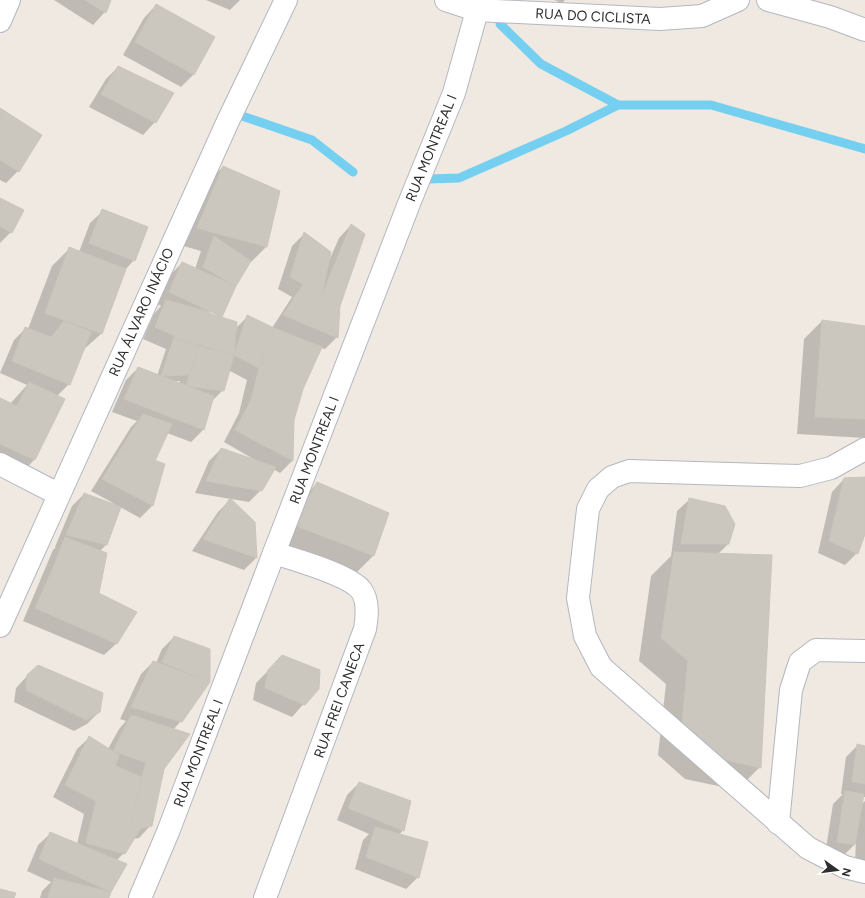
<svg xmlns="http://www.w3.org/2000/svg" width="865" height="898" font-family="Figtree,sans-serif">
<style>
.shadow{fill:#0003;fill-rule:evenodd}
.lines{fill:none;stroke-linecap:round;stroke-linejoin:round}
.stream{stroke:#75cff0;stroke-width:9}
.building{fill:#cbc7bf;stroke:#cbc5ba}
.minor-casing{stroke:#b4b7c1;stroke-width:24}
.minor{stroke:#fff;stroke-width:22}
.labels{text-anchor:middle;stroke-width:3;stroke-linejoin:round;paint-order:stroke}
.street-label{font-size:14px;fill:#2e2e2e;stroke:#fff}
</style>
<rect width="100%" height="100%" fill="#efe9e1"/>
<g class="shadow">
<polygon points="54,0 110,0 105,12 93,25"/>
<polygon points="206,0 240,0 230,10"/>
<polygon points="554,0 565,0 562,3"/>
<polygon points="156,5 214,38 193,75 181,87 123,55 144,18"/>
<polygon points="118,67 155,122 143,135 89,107 106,79"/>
<polygon points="0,110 18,171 6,183 0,180"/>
<path d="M 223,167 L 267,246 L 249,264 L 235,285 L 221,318 L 236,328 L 248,316 L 272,328 L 292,297 L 278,289 L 292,246 L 304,234 L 329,261 L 339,238 L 351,225 L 364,234 L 339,306 L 337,337 L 325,349 L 321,348 L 302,388 L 293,419 L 292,461 L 280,473 L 273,469 L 261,490 L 249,502 L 195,493 L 209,461 L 221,449 L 257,461 L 224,442 L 239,413 L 247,380 L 228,370 L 223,390 L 211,402 L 203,430 L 191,442 L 167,433 L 154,461 L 164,465 L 152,506 L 140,518 L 120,507 L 106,545 L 100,551 L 106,553 L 98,594 L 117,643 L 104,655 L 23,621 L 53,550 L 56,547 L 55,547 L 72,506 L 84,494 L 115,504 L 91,491 L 131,427 L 137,421 L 112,412 L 126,380 L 138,368 L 157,376 L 166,349 L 143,339 L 154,314 L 161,306 L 158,304 L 170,275 L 182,263 L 195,269 L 201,251 L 180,245 L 205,184 ZM 209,310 L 218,314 L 216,317 L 208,314 ZM 171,381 L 180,381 L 179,384 Z"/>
<polygon points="0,199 11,232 0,243"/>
<polygon points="103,211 134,260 125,270 101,334 82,351 69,384 57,396 63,399 34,460 17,478 0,470 0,399 10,404 27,385 0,373 14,340 26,328 28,329 52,266 70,248 79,252 90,223"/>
<polygon points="822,321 865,327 865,438 797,434 804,339"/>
<polygon points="865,478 865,530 857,553 845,565 818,553 832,492 844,479"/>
<polygon points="317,483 388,513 373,556 355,574 277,542 300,501"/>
<polygon points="690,499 728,544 718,554 760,767 737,790 685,779 658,755 666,684 639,661 651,576 671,556 677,511"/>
<polygon points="230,500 256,558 244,570 192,551 218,512"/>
<path d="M 174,637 L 209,649 L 209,682 L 181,721 L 173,730 L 151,825 L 139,838 L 133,839 L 124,853 L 116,861 L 108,898 L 40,898 L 42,891 L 51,882 L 27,871 L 38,845 L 51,833 L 77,844 L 84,814 L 53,797 L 77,749 L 90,737 L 108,749 L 119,729 L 126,721 L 120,719 L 141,674 L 153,662 L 156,663 L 162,649 ZM 108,808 L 133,820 L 131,824 L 107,809 Z"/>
<polygon points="270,669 318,688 292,717 253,700 256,683"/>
<polygon points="28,675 99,712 87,724 74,731 14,702 16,688"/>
<polygon points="858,745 865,747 865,797 863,797 861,805 865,801 865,861 855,860 856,843 842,857 825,854 833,804 843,794 841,794 846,757"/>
<polygon points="359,783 403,830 399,835 418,877 406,889 355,869 363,840 369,834 337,820 347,795"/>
</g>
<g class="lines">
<g class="stream">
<polyline points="500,24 541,64 618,105"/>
<polyline points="242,116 312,140 353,172"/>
<polyline points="428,179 459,178 566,131 618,105 711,105 865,149"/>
</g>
</g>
<g class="building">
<polygon points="85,0 111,0 106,13"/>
<polygon points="156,4 215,37 194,75 135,42"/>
<polygon points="118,66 174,93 156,123 101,94"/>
<polygon points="0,108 42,135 19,172 0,160"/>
<polygon points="223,166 280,191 267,247 197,228"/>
<polygon points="0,198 24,210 12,233 0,226"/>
<polygon points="102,209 148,227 135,261 89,243"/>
<polygon points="351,224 365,234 340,306 322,295"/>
<polygon points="304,232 331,252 322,295 290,277"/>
<polygon points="214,236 251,261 236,286 203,267"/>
<polygon points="69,247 126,269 102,334 45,313"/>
<polygon points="182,262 236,286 222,317 169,292"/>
<polygon points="303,284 340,306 338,338 283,315"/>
<polygon points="166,300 210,312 198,346 155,327"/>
<polygon points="193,308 237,322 234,355 174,337"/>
<polygon points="247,315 274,328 259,368 234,355"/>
<polygon points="822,320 865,326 865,419 815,417"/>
<polygon points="64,321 91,332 70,385 12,361 25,327 51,337"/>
<polygon points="274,328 322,347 303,389 259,368"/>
<polygon points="174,337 198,346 189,375 161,376"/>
<polygon points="198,346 234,355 224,391 186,386"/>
<polygon points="138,367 214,396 204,430 124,399"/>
<polygon points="259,368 303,389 294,420 251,400"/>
<polygon points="29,382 65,399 35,460 0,444 0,398 17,406"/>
<polygon points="251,400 294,420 293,461 235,430"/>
<polygon points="143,414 172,424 155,461 121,448"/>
<polygon points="121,448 165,464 153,506 102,479"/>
<polygon points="221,448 276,467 262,491 206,481"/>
<polygon points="865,477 865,534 858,554 829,541 844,478"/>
<polygon points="317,482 389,513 374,556 294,525"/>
<polygon points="84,493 121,507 107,545 66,535"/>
<polygon points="230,498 255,522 257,558 203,539"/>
<polygon points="689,498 725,506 735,524 729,544 681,544"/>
<polygon points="65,537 107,553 99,593 52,570"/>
<polygon points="674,552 772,555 761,768 708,756 681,732 688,661 661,638"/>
<polygon points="52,570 137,612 117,644 35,608"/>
<polygon points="174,636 210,649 210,682 162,662"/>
<polygon points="282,655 320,670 319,689 305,705 265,688 268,670"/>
<polygon points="153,661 210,682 182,722 131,707"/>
<polygon points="38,665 103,693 100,712 86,720 26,690 27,675"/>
<polygon points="131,715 190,734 164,769 113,751"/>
<polygon points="89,736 119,755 112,777 96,801 65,785"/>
<polygon points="857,744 865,746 865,784 852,782"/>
<polygon points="146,762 164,769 152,826 129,830"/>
<polygon points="116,766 142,777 131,821 96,801"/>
<polygon points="359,782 411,801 404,831 348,808"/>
<polygon points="845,791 864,794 855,845 837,842"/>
<polygon points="96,801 141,828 125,854 86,843"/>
<polygon points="375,827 428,842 419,878 366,857"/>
<polygon points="50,832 127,864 111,892 39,859"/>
<polygon points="54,878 111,892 109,898 48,898"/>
<polygon points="0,889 16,893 14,898 0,898"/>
</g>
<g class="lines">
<defs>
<g id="minor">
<polyline points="446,0 476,10 660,19 702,16 738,0"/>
<polyline points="768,0 830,17 865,30"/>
<polyline points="0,21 9,0"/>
<polyline points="865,449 831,468 800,476 629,471 612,477 598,489 588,509 578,598 585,636 601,667 808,848 845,867 865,872"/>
<polyline points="0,464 58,494"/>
<polyline points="0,626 228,121 286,0"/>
<polyline points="778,823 791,690 800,662 816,650 865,651"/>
<polyline points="140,898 168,832 274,553 410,201 454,93 480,0"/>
<path d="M 265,898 L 365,629 C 367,617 369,601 361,590 C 348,574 295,560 274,553"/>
</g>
</defs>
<use href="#minor" class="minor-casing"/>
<use href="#minor" class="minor"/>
</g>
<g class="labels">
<g class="street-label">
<text transform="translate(593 16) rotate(3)" y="5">RUA DO CICLISTA</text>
<text transform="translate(431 148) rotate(-68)" y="5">RUA MONTREAL I</text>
<text transform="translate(141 312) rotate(-66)" y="5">RUA ÁLVARO INÁCIO</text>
<text transform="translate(314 450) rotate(-69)" y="5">RUA MONTREAL I</text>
<text transform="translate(339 700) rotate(-70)" y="5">RUA FREI CANECA</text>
<text transform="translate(198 753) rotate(-69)" y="5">RUA MONTREAL I</text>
</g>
</g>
<g transform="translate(837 870) rotate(104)" stroke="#ffffff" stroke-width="3" paint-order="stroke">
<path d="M0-3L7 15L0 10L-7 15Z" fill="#2e2e2e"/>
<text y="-6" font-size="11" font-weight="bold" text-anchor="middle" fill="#2e2e2e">N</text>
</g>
</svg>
